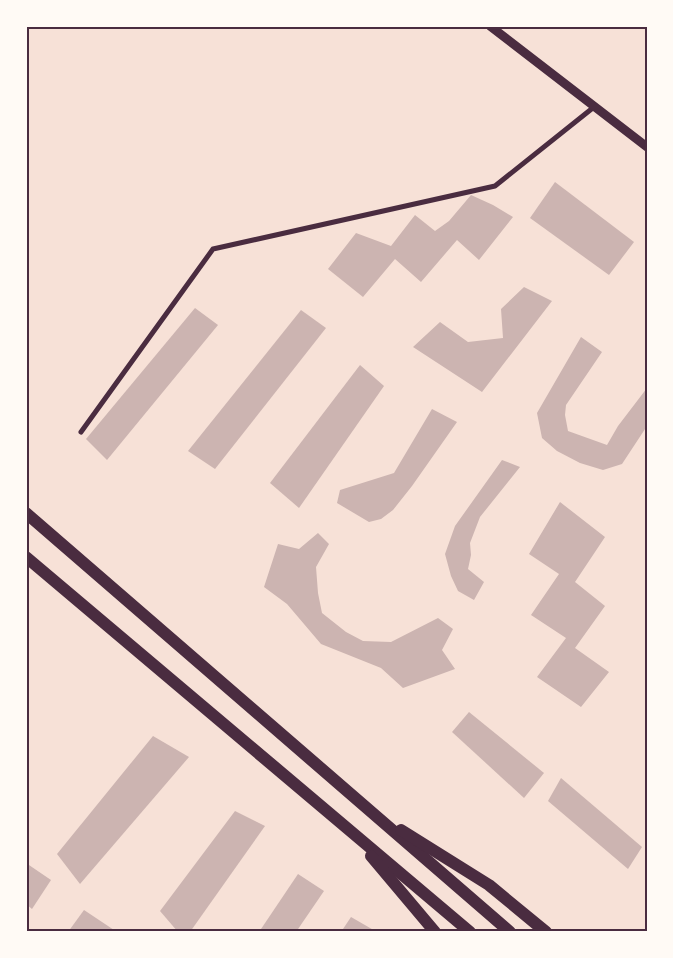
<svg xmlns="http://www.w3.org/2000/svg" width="673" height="958" font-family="'Sofia Sans Condensed',sans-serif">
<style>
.building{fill:#ccb4b1}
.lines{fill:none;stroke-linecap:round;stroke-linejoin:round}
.minor{stroke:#4a2c40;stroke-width:5}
.tertiary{stroke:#4a2c40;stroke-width:9}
.primary{stroke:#4a2c40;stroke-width:12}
.neatline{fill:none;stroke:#4a2c40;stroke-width:2}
</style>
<rect width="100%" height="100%" fill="#f7e1d7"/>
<g class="building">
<polygon points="555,182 634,242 609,275 530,218"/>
<polygon points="471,195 493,205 513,217 479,260 457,240 421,282 395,259 363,297 328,269 356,233 391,246 415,215 435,231 449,221"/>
<polygon points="524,287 552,301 482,392 413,347 440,322 468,342 503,338 501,309"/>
<polygon points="195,308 218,325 107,460 86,439"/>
<polygon points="301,310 326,328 215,469 188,451"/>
<polygon points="581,337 602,352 566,405 565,415 568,431 607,445 618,426 647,388 647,426 622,464 603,470 580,463 557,451 542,438 537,413"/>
<polygon points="360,365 384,386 299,508 270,483"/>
<polygon points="432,409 457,422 412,486 393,510 381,519 369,522 337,503 340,490 394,473"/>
<polygon points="502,460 520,467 480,517 470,543 471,555 468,569 484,582 474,600 458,591 451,576 445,554 455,526"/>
<polygon points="560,502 605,537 575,582 605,606 575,648 609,672 581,707 537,677 566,638 531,615 559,574 529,554"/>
<polygon points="318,533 329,544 316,567 318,593 322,613 346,632 363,641 391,642 438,618 453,629 442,650 455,669 403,688 381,668 321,644 287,604 264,587 278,544 299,549"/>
<polygon points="469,712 544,773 524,798 452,732"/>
<polygon points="153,736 189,757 80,884 57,854"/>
<polygon points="561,778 642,847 628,869 548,801"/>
<polygon points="235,811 265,826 190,932 178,932 160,911"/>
<polygon points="26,863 51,880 32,909 26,904"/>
<polygon points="298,874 324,891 296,932 259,932"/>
<polygon points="84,910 114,930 113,932 68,932"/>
<polygon points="351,917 377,932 341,932"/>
</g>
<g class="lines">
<polyline class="minor" points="81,432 213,249 495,186 594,107"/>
<polyline class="tertiary" points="490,26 647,147"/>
<g class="primary">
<polyline points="26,513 510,932"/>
<polyline points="26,557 470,932"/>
<polyline points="401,830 489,885 546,932"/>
<polyline points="371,856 435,932"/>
</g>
</g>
<rect width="673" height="958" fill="none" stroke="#fffaf5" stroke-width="55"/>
<rect x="28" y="28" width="618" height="902" class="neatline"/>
</svg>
